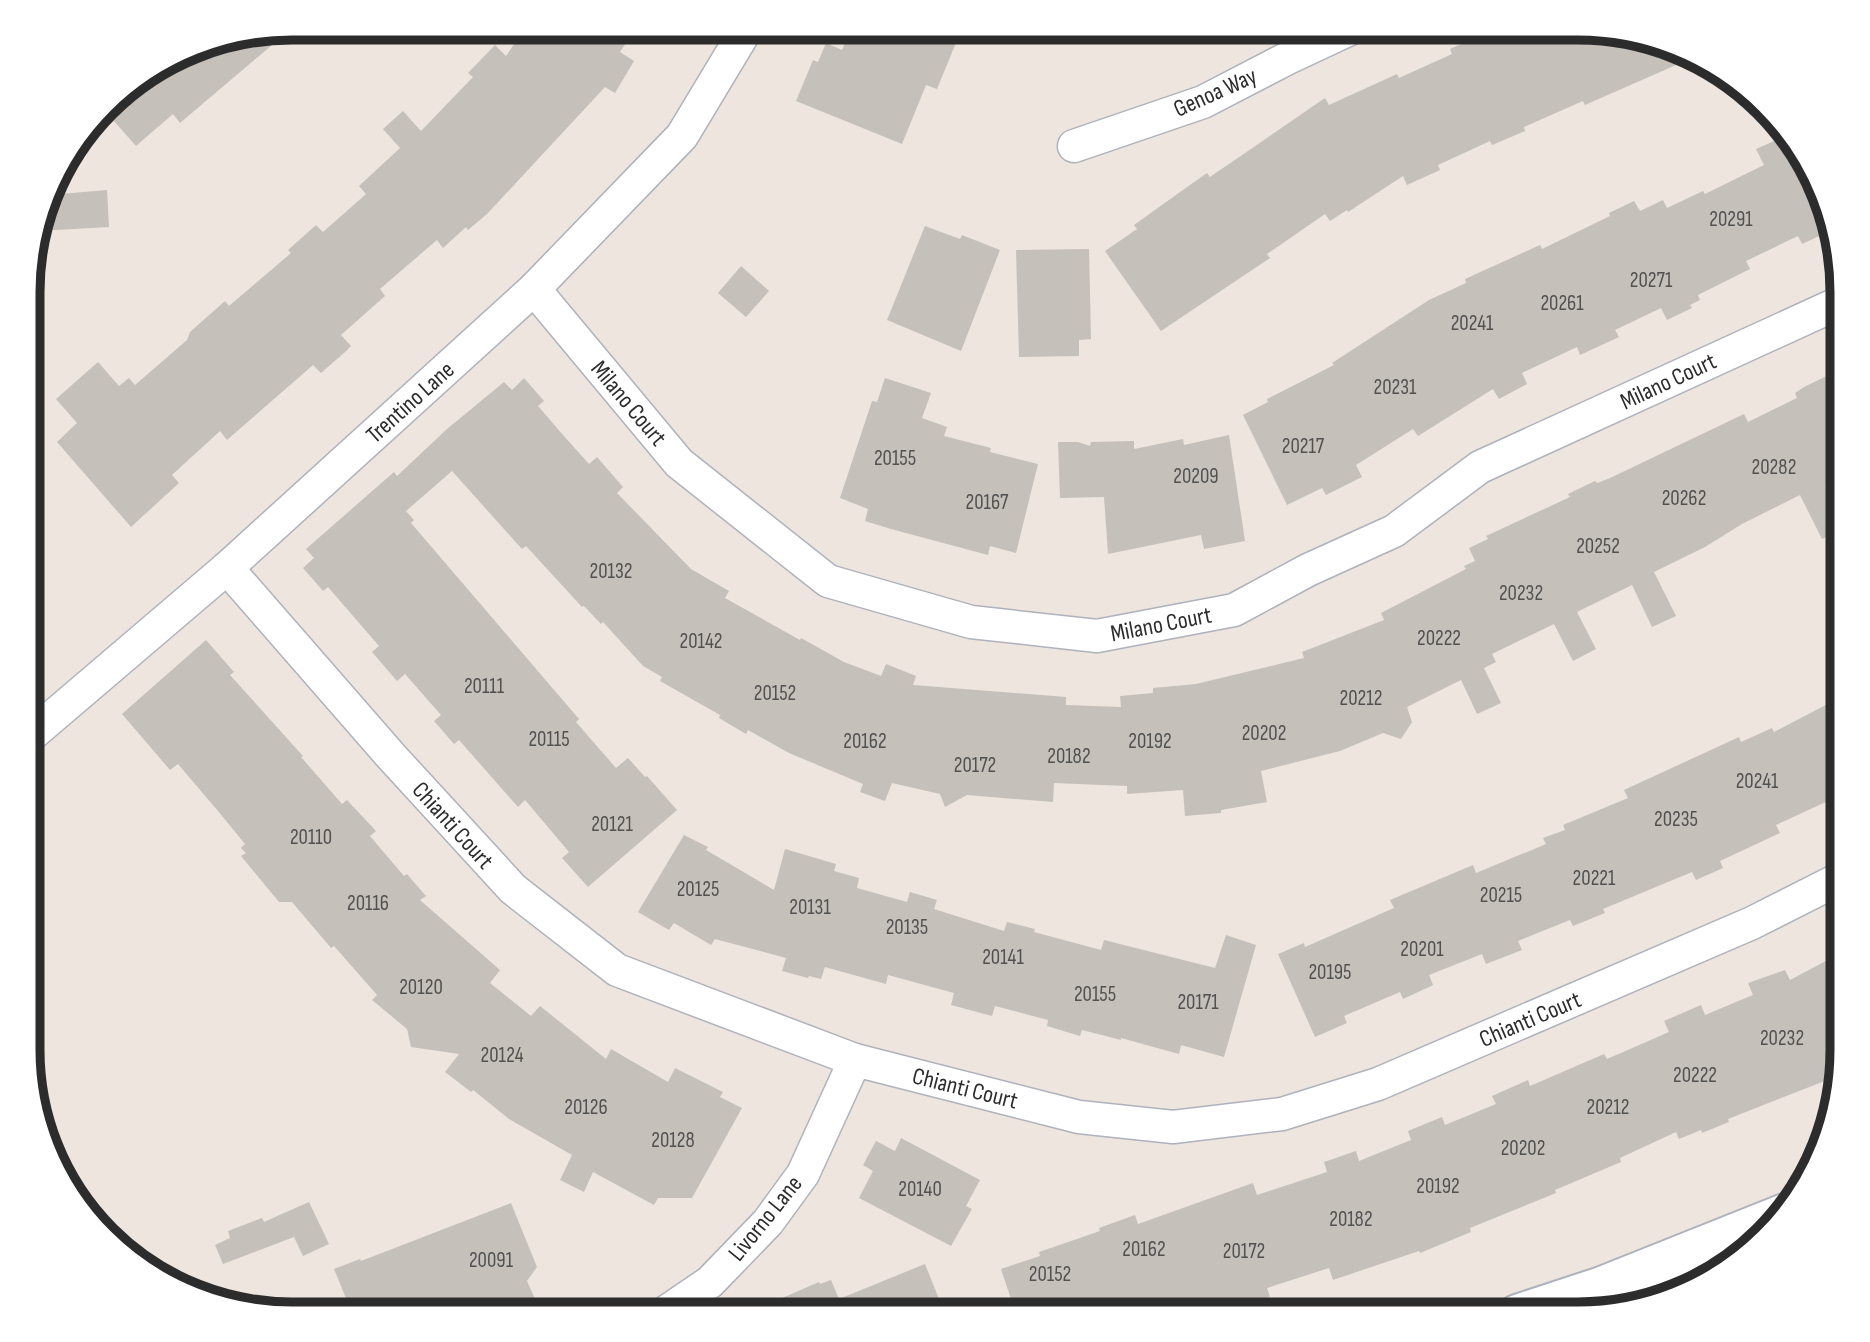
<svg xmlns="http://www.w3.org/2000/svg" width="1870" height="1342" font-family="'Sofia Sans Condensed',sans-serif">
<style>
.building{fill:#c6c0ba}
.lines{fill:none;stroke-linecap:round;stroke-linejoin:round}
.street-casing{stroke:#aeb2bc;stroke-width:35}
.secondary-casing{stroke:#aeb2bc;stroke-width:42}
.street{stroke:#fff;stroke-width:32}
.secondary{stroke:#fff;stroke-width:38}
.labels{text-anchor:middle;stroke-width:5;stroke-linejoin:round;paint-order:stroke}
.number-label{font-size:21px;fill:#525150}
.street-label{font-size:24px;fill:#2c2c2c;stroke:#fff}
.rim{fill:none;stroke:#2c2c2c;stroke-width:9}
</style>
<rect width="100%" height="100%" fill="#ede5de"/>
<g class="building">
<polygon points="292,28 180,123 173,114 136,146 105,111 118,94 192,48"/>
<polygon points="525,28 636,28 620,52 634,61 615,93 605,87 487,214 468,230 466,227 443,248 437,240 380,289 385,296 341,335 351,346 344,353 321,373 313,365 227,440 220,431 172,475 179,483 131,527 57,442 77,423 56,399 98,362 119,386 129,378 135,385 187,340 190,332 225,301 229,306 291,253 288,250 316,225 323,232 366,194 359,186 400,148 383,129 403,111 421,131 473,77 468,73 495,45 506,56"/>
<polygon points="851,28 962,28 937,89 926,85 902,144 796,101 813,60 818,62 826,43 842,50"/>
<polygon points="1508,29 1594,29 1663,42 1692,58 1585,105 1583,101 1524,127 1525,131 1492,145 1490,141 1438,165 1440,170 1407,185 1403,176 1348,212 1347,210 1330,221 1325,214 1267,254 1270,258 1161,331 1105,251 1137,229 1134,225 1180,192 1207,173 1210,177 1325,98 1329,105 1397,74 1399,78 1452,54 1450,49 1480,36 1481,40"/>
<polygon points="1783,137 1815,175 1830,231 1802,244 1798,236 1746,261 1750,269 1698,295 1700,300 1690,305 1692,308 1667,320 1661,308 1615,330 1619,337 1580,355 1577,347 1522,373 1527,384 1499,399 1493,389 1418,436 1413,429 1356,465 1362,477 1326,495 1322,488 1287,505 1243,415 1268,402 1267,399 1334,365 1332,363 1429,300 1466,283 1465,279 1540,245 1542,249 1610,216 1609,213 1634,201 1640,211 1663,200 1667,208 1703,191 1705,194 1764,165 1756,149"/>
<polygon points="107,190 109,227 38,231 49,195"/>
<polygon points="925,226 960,239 962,235 1000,250 961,351 887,320"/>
<polygon points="1089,249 1091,339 1079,340 1079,356 1019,357 1016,250"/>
<polygon points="741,266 769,291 746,317 718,293"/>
<polygon points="1841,369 1841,478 1825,486 1841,519 1841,530 1822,539 1800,495 1742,524 1705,547 1654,572 1676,616 1652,627 1632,585 1577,612 1596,649 1573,661 1554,624 1492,654 1496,662 1484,668 1501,703 1477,714 1461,680 1407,707 1412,722 1401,739 1383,733 1340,751 1261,771 1267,802 1221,810 1221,813 1185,816 1183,790 1127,794 1127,786 1054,783 1053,802 967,795 945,807 940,794 892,783 885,801 860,792 863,784 789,753 748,730 746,734 719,718 720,715 660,681 662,677 643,666 603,622 601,624 584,606 582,607 526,546 522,549 452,471 406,511 414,520 411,523 579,719 576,722 616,768 628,758 645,777 647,776 677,810 588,887 562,858 569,852 525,800 518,807 459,740 454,744 434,721 441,715 405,674 397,681 372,652 379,646 328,587 323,591 303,568 314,558 306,549 394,472 397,476 447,429 504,382 512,390 524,378 544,401 538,406 563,435 589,464 597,457 623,487 617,493 691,569 729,591 725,598 800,640 801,638 844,662 881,676 886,664 916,676 913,685 1066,697 1066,705 1121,707 1120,696 1153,693 1153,688 1196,684 1304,658 1302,652 1384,620 1381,613 1466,569 1464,566 1475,561 1469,548 1488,539 1486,536 1570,497 1568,494 1595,481 1597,483 1608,479 1744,414 1748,422 1797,398 1795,393 1804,387"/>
<polygon points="885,378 931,393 922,418 947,427 944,436 991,448 990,452 1038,464 1016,553 990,546 988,555 891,529 865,521 868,509 840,498 872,401 877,402"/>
<polygon points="1229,435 1245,541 1204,549 1201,535 1108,554 1104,497 1060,498 1058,442 1078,442 1090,446 1091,442 1134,441 1134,449 1183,439 1184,445"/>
<polygon points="206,640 234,672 230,675 303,756 301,757 342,804 347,800 376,831 370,836 404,876 407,874 426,896 420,900 500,970 490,983 531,1016 540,1006 606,1059 611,1049 668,1082 675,1068 723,1092 720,1097 742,1108 692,1198 658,1198 654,1205 593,1172 584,1192 560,1180 572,1155 509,1119 473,1090 471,1092 445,1072 459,1054 411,1047 407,1029 372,1000 377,995 334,946 331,948 292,902 279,902 241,856 246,853 241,848 245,844 218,811 178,764 170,770 122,714"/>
<polygon points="1841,697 1841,795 1776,825 1780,833 1720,861 1723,868 1696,880 1692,872 1603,909 1605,913 1573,926 1570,920 1518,941 1522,950 1486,964 1482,954 1429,975 1433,985 1403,999 1400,992 1344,1016 1347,1023 1315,1037 1278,954 1304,943 1305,947 1394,908 1390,900 1473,865 1476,873 1539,847 1546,844 1543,838 1565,830 1563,825 1628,798 1624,790 1739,737 1741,742 1772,728 1774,732"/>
<polygon points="684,835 708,847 706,850 774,890 785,849 836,864 834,871 859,878 857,888 907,902 910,892 937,900 934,909 1004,931 1007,922 1035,929 1034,932 1101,950 1104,940 1215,968 1226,935 1256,945 1224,1057 1181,1045 1179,1054 1121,1038 1121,1040 1082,1030 1080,1036 1047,1026 1048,1020 995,1006 992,1016 951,1005 954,993 888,975 886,984 825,967 821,979 809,976 808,978 782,971 786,958 715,939 711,945 674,923 669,930 638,912"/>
<polygon points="1841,953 1840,1075 1728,1119 1729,1122 1702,1133 1701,1130 1679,1139 1676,1132 1620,1158 1621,1162 1555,1190 1556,1193 1470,1228 1471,1232 1420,1253 1419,1251 1333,1280 1329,1268 1267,1288 1270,1297 1222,1313 1219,1306 1197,1314 1016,1314 1001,1269 1040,1256 1039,1252 1100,1231 1099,1228 1135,1215 1138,1224 1253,1183 1257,1195 1327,1172 1324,1162 1356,1151 1359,1161 1411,1140 1408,1131 1442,1117 1445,1125 1496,1104 1492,1096 1528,1080 1530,1086 1604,1054 1607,1059 1669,1032 1664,1021 1701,1005 1705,1015 1753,995 1748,983 1785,970 1790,980"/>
<polygon points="901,1138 980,1180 966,1206 972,1209 951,1246 859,1198 873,1171 863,1165 876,1141 895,1151"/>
<polygon points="309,1202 329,1244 303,1256 294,1237 223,1264 215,1245 230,1238 228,1231 262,1218 264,1222"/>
<polygon points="511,1203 537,1267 527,1281 535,1299 499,1314 352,1313 334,1269 360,1259 361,1261"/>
<polygon points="925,1264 945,1314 745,1314 819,1282 820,1284 831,1280 839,1299"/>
</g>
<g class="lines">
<defs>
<g id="street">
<polyline points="1074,146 1203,102 1288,58 1352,28"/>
<polyline points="534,289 679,463 828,581 971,622 1097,636 1234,610 1308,570 1394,531 1480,467 1841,302"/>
<polyline points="227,568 391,756 513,889 617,970 855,1060 1079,1117 1173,1127 1282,1114 1378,1084 1752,923 1841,878"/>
<polyline points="30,736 227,568 534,289 682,136 747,28"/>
<polyline points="663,1314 710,1282 768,1222 803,1174 855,1060"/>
</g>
<polyline id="secondary" points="1517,1314 1602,1286 1785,1213"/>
</defs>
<use href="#street" class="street-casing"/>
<use href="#secondary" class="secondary-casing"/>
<use href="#street" class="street"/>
<use href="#secondary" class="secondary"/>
</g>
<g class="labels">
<g class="number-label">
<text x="1731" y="226">20291</text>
<text x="1651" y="287">20271</text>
<text x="1562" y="310">20261</text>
<text x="1472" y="330">20241</text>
<text x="1395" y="394">20231</text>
<text x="1303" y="453">20217</text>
<text x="895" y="465">20155</text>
<text x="1774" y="474">20282</text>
<text x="1196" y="483">20209</text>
<text x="1684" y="505">20262</text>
<text x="987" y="509">20167</text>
<text x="1598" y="553">20252</text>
<text x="611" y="578">20132</text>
<text x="1521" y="600">20232</text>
<text x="1439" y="645">20222</text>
<text x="701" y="648">20142</text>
<text x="484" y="693">20111</text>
<text x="775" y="700">20152</text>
<text x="1361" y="705">20212</text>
<text x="1264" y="740">20202</text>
<text x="549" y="746">20115</text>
<text x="865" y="748">20162</text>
<text x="1150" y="748">20192</text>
<text x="1069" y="763">20182</text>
<text x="975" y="772">20172</text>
<text x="1757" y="788">20241</text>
<text x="1676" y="826">20235</text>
<text x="612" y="831">20121</text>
<text x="311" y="844">20110</text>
<text x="1594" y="885">20221</text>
<text x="698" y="896">20125</text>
<text x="1501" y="902">20215</text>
<text x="368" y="910">20116</text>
<text x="810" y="914">20131</text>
<text x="907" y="934">20135</text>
<text x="1422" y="956">20201</text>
<text x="1003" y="964">20141</text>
<text x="1330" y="979">20195</text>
<text x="421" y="994">20120</text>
<text x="1095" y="1001">20155</text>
<text x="1198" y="1009">20171</text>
<text x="1782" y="1045">20232</text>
<text x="502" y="1062">20124</text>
<text x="1695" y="1082">20222</text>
<text x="586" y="1114">20126</text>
<text x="1608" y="1114">20212</text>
<text x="673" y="1147">20128</text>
<text x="1523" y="1155">20202</text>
<text x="1438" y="1193">20192</text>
<text x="920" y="1196">20140</text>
<text x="1351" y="1226">20182</text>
<text x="1144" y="1256">20162</text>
<text x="1244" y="1258">20172</text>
<text x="491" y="1267">20091</text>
<text x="1050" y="1281">20152</text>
</g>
<g class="street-label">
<text transform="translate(1215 92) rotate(-24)" y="8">Genoa Way</text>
<text transform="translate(1668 381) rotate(-25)" y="8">Milano Court</text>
<text transform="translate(410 402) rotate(-42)" y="8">Trentino Lane</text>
<text transform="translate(629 403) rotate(50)" y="8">Milano Court</text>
<text transform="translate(1161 624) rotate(-11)" y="8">Milano Court</text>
<text transform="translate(453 825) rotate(48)" y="8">Chianti Court</text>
<text transform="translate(1530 1019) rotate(-23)" y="8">Chianti Court</text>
<text transform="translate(965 1088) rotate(14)" y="8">Chianti Court</text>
<text transform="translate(765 1218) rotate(-51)" y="8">Livorno Lane</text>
</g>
</g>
<path d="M0 0H1870V1342H0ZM292 40H1578A252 252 0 0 1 1830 292V1050A252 252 0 0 1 1578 1302H292A252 252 0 0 1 40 1050V292A252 252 0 0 1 292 40Z" fill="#fff" fill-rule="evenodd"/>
<path class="rim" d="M292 40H1578A252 252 0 0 1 1830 292V1050A252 252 0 0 1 1578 1302H292A252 252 0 0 1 40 1050V292A252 252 0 0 1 292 40Z"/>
</svg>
